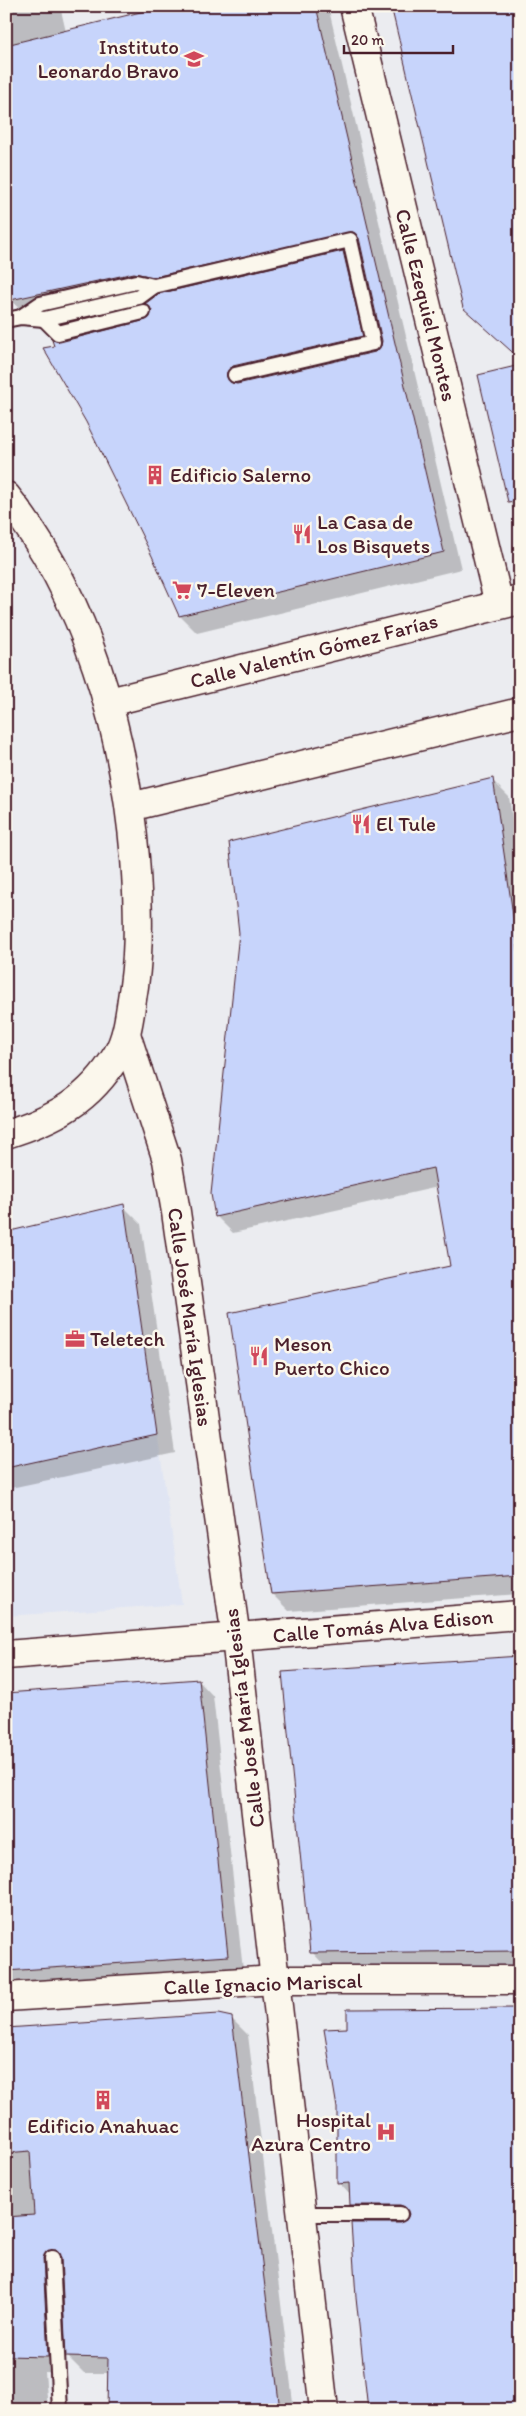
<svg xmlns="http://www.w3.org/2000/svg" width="526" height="2416" font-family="Itim,sans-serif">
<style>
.built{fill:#e0e5f3}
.shadow{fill:#0003;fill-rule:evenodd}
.building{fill:#c7d4fb;stroke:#4a1f2b}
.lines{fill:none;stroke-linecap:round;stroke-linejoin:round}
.lane-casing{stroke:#4a1f2b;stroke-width:18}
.street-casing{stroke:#4a1f2b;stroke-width:31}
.secondary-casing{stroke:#4a1f2b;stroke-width:31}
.lane{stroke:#fbf7ec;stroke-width:14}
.street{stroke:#fbf7ec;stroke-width:28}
.secondary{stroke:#fbf7ec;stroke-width:28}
.labels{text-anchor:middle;stroke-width:5;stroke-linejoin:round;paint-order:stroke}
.poi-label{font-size:21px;fill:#4a1f2b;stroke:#fbf7ec;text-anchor:start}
.street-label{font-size:21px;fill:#4a1f2b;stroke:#fbf7ec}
</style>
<rect width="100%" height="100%" fill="#ebecf0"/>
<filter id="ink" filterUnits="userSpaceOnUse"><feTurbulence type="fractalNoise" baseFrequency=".02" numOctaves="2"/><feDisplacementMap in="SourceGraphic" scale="10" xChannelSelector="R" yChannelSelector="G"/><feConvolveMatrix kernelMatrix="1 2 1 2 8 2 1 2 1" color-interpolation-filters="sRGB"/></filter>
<g filter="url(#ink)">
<polygon class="built" points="124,1204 182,1604 6,1616 6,1232"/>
<g class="shadow">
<path d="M 6,6 L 60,6 L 66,32 L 168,6 L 328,6 L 461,569 L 197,633 L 180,616 L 55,346 L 60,343 L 146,321 L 150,319 L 168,293 L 152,290 L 27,317 L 6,295 ZM 363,250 L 383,341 L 382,347 L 378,350 L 360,269 L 345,254 Z"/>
<polygon points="520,366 520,540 480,376"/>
<polygon points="492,780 509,797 520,869 520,1594 289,1611 272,1594 452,1267 438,1187 233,1233 216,1216"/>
<polygon points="123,1206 141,1224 175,1453 6,1489 6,1233"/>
<polygon points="520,1657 520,1967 328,1969 312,1952"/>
<polygon points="198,1680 213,1696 243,1970 6,1987 6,1694"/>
<polygon points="520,2009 520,2410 369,2410 371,2224 352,2205 351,2196 339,2183"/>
<polygon points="231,2018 248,2035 294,2410 109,2410 109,2373 84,2373 67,2356 63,2269 59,2276 64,2373 45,2372 48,2410 6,2410 6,2030"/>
</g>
<g class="building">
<polygon points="165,6 316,6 444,552 179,616 152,556 86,422 43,348 54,346 52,340 60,342 146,320 149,318 152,310 145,304 158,294 343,251 363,336 233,366 227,372 227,377 232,383 237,384 375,352 381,346 382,341 359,238 353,232 154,277 134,273 6,301 6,45"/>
<polygon points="391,6 520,6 520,359 463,308"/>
<polygon points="520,365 520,500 508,502 478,375"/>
<polygon points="493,778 520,963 520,1576 271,1594 229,1313 450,1266 433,1168 215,1217 211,1194 239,933 229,842"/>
<polygon points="124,1204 157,1435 6,1468 6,1232"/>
<polygon points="520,1656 520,1951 310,1953 282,1672"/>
<polygon points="199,1679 228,1956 6,1971 6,1693"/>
<polygon points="520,2008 520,2392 518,2392 518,2410 368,2410 356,2297 351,2223 400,2223 407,2219 409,2214 405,2207 400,2205 350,2205 349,2183 337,2184 337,2108 324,2029 347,2028 347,2009"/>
<polygon points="218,2014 232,2017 280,2410 107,2410 108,2358 66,2357 61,2258 56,2250 47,2251 43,2258 48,2357 6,2356 6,2217 34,2215 30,2151 6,2153 6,2028"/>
</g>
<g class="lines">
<defs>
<g id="lane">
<polyline points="21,317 40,304 136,282 154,286"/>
<polyline points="44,319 58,333 143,312"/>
<polyline points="6,320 21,317 44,319 139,297 154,286 350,240 373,343 235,375"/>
<polyline points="302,2214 400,2214"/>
<polyline points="52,2258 60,2410"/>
</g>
<g id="street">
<polyline points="354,6 499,604"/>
<polyline points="126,1034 167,1160 176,1212 236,1638 324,2410"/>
<polyline points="6,1655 520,1615"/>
<polyline points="6,1997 275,1980 520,1980"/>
</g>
<g id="secondary">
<path d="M 6,496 C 87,598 124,730 135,858 C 138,900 140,943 134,986 C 130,1009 129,1035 117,1055 C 90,1100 55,1119 6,1134"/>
<polyline points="109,702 520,600"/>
<polyline points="130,807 520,712"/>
</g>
</defs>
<use href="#lane" class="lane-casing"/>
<use href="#street" class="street-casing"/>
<use href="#secondary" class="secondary-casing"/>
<use href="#lane" class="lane"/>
<use href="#street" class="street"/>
<use href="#secondary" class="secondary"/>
</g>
</g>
<defs>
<symbol id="university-bare" viewBox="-9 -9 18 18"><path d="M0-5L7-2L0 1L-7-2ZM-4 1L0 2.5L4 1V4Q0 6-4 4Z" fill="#d1495b" stroke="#fbf7ec" stroke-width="2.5" paint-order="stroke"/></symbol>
<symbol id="building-bare" viewBox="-9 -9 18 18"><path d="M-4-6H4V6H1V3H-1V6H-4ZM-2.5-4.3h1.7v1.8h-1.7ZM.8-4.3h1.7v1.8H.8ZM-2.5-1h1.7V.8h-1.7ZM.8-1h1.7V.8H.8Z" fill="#d1495b" stroke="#fbf7ec" stroke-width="2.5" paint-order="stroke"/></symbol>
<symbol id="restaurant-bare" viewBox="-9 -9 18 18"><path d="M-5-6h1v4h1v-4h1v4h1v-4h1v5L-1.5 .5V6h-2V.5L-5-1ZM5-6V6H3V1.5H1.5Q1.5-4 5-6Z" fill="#d1495b" stroke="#fbf7ec" stroke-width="2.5" paint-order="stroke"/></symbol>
<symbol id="supermarket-bare" viewBox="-9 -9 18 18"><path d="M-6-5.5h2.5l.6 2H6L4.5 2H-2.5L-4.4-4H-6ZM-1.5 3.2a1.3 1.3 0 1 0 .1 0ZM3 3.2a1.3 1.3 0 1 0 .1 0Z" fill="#d1495b" stroke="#fbf7ec" stroke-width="2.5" paint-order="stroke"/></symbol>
<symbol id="office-bare" viewBox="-9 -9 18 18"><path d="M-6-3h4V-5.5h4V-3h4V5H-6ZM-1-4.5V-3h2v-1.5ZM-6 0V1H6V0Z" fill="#d1495b" stroke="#fbf7ec" stroke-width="2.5" paint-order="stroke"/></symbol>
<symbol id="hospital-bare" viewBox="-9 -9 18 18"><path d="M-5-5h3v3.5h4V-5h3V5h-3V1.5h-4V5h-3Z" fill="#d1495b" stroke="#fbf7ec" stroke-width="2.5" paint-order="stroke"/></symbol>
</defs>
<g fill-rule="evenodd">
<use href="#university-bare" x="180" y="45" width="28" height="28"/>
<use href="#building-bare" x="141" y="461" width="28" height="28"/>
<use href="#restaurant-bare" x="288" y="520" width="28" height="28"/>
<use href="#supermarket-bare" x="168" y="576" width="28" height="28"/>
<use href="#restaurant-bare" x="347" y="810" width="28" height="28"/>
<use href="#office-bare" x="61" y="1325" width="28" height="28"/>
<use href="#restaurant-bare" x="245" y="1342" width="28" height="28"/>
<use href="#building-bare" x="89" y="2086" width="28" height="28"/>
<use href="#hospital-bare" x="372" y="2118" width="28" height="28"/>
</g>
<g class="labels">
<g class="poi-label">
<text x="179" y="54" text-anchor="end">Instituto<tspan x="179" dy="24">Leonardo Bravo</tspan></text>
<text x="170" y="482">Edificio Salerno</text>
<text x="317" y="529">La Casa de<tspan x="317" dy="24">Los Bisquets</tspan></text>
<text x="197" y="597">7-Eleven</text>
<text x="376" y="831">El Tule</text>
<text x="90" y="1346">Teletech</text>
<text x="274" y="1351">Meson<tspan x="274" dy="24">Puerto Chico</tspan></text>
<text x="371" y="2127" text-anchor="end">Hospital<tspan x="371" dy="24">Azura Centro</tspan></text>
<text x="103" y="2133" text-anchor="middle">Edificio Anahuac</text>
</g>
<g class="street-label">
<text transform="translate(426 305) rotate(76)" y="7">Calle Ezequiel Montes</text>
<text transform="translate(314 651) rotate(-14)" y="7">Calle Valentín Gómez Farías</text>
<text transform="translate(190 1317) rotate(82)" y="7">Calle José María Iglesias</text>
<text transform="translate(383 1626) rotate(-5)" y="7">Calle Tomás Alva Edison</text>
<text transform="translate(244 1718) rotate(-97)" y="7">Calle José María Iglesias</text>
<text transform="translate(263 1984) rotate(-2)" y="7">Calle Ignacio Mariscal</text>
</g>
</g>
<rect width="526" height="2416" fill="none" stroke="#fbf7ec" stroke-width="25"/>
<rect x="12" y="12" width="501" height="2391" fill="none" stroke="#4a1f2b" stroke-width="2" filter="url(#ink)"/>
<path d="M344 45v8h109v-8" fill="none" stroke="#4a1f2b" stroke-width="2.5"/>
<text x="351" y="45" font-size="15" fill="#4a1f2b" stroke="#fbf7ec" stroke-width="4" paint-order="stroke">20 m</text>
</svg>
